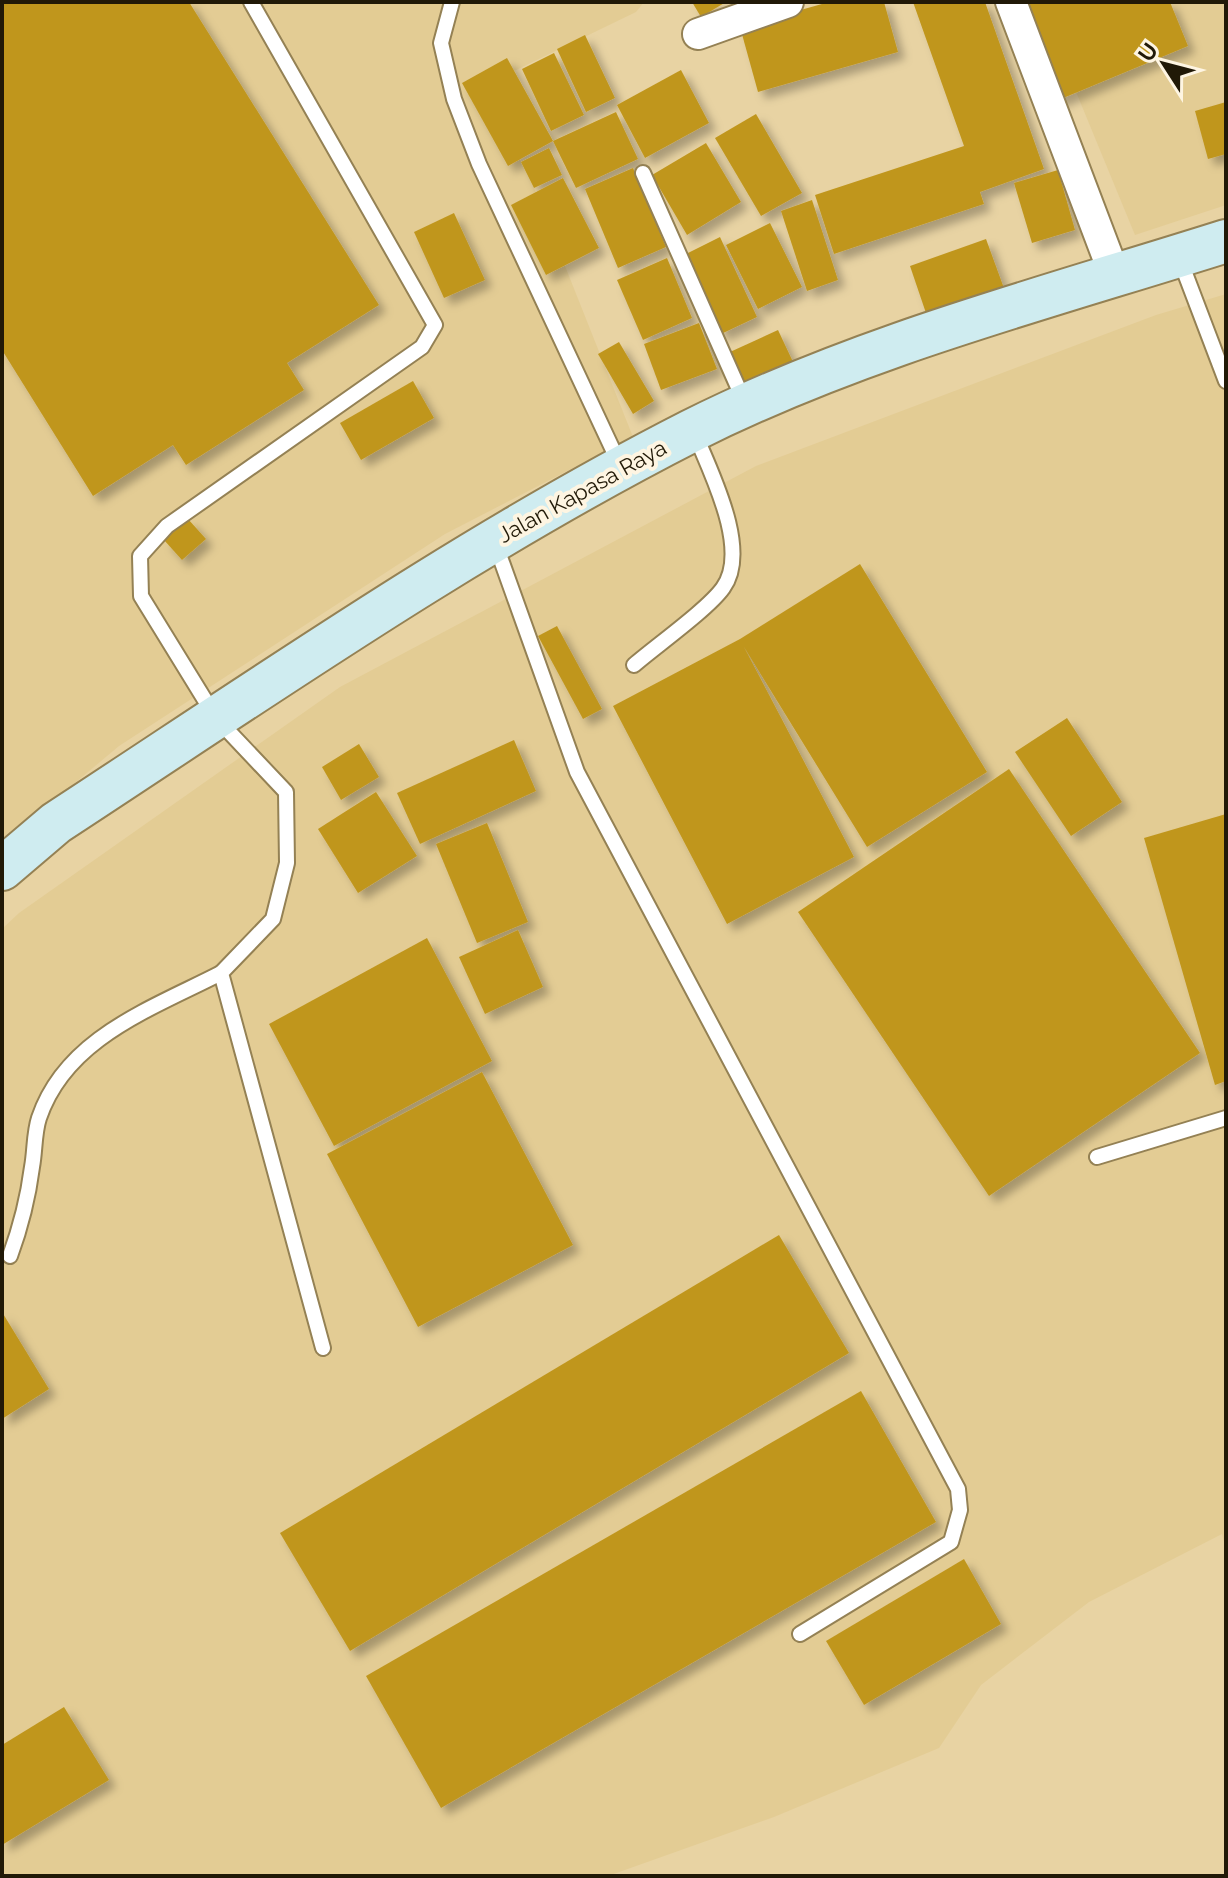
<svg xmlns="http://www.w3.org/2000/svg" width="1228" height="1878" font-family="Raleway,sans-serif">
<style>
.built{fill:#e3cc94}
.building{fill:#c0961e;filter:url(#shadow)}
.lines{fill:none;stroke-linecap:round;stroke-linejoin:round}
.service-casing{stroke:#948154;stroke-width:18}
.minor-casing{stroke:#948154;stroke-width:34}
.secondary-casing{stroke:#948154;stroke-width:46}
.service{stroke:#fff;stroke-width:14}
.minor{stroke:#fff;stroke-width:30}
.secondary{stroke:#cfecf0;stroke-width:42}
.labels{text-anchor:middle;stroke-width:8;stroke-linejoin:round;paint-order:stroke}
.street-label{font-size:22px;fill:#211907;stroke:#fef5e2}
</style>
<defs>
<filter id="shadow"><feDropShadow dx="7" dy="7" stdDeviation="4" flood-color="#0004"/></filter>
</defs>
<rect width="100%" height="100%" fill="#e8d3a3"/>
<g class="built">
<polygon points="2,2 644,2 636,12 483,86 534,188 633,437 445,534 119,746 2,844"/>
<polygon points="1039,2 1226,2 1226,205 1135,235"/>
<polygon points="1226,294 1226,1549 1222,1534 1089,1602 981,1685 939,1748 774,1817 608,1876 2,1876 2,929 19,913 340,687 756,466 1156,315"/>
</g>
<g class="building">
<polygon points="2,2 189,2 379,305 287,363 304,390 186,465 173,445 93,496 2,350"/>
<polygon points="692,2 726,2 701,17"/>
<polygon points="829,2 884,2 898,52 758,92 740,27"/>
<polygon points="913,2 985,2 1044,169 980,192 984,204 834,254 815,195 964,146"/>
<polygon points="1015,2 1170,2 1188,46 1056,101"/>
<polygon points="585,35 615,98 586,112 557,49"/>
<polygon points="554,53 584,115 551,131 522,69"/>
<polygon points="507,58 553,141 508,166 462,83"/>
<polygon points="681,70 709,123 645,158 617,105"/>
<polygon points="1226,102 1226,154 1208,159 1195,111"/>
<polygon points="616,112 638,159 576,188 553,141"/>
<polygon points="756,114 802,193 761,216 715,138"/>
<polygon points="706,143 741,202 687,235 652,175"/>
<polygon points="549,148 562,175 534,188 521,162"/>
<polygon points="633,168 666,247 618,268 585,189"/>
<polygon points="1058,170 1075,230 1032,243 1014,183"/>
<polygon points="563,178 599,248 546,275 511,205"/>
<polygon points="812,200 838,280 807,291 781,211"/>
<polygon points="454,213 485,280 444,298 414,232"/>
<polygon points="770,223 802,287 758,309 726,245"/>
<polygon points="720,237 757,317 721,334 684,255"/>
<polygon points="986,239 1005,291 928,319 910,266"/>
<polygon points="667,258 692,318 643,340 617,280"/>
<polygon points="699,323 717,369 661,390 644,344"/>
<polygon points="778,330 794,364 745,386 730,352"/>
<polygon points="619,342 654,401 633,414 598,354"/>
<polygon points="413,381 434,418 361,460 340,423"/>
<polygon points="188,519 206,539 182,560 164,540"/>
<polygon points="860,564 987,772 867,847 744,647 854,857 727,924 613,706 740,639"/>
<polygon points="557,626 602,709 583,719 538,636"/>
<polygon points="1067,718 1122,802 1071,836 1015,752"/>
<polygon points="514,740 536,791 420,844 397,793"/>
<polygon points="359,744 379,777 341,800 322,767"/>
<polygon points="1009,769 1200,1053 989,1196 798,912"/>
<polygon points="376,792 417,856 358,893 318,829"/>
<polygon points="1226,814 1226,1081 1215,1085 1144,838"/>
<polygon points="487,823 528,922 477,943 436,844"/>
<polygon points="518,930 543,987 485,1014 459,957"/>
<polygon points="427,938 492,1061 334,1146 269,1024"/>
<polygon points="482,1072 573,1245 418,1327 327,1154"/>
<polygon points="779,1235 849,1353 350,1651 280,1533"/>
<polygon points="2,1312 49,1389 2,1419"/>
<polygon points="861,1391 936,1522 441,1808 366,1676"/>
<polygon points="964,1559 1001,1624 864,1705 826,1641"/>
<polygon points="64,1707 109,1780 2,1845 2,1745"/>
</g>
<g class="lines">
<defs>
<g id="service">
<polyline points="251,2 435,325 422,347 167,526 140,556 141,596 216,718 286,792 287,863 273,919 221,973 323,1348"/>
<polyline points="452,2 441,43 454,99 479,164 620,465"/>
<polyline points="643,173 745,403"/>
<polyline points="1180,260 1226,381"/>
<polyline points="495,543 577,772 958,1489 960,1510 951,1542 800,1634"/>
<path d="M 634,665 C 656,646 708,609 723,588 C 751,550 710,471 695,434"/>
<polyline points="1097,1157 1226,1118"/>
<path d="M 10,1256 C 21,1226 28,1198 32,1167 C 35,1151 34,1133 39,1118 C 66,1038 151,1009 221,973"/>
</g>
<g id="minor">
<polyline points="1011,2 1115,276"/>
<polyline points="698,34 788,2"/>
</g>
<path id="secondary" d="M 2,869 L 56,823 C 264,687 469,544 691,431 C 860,346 1046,298 1226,241"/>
</defs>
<use href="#service" class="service-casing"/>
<use href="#minor" class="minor-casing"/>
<use href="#secondary" class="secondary-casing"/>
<use href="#service" class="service"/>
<use href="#minor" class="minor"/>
<use href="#secondary" class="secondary"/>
</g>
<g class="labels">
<g class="street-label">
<text transform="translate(582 491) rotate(-29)" y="8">Jalan Kapasa Raya</text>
</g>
</g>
<rect width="1228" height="1878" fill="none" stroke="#211907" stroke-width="8"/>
<g transform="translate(1164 64) rotate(306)" stroke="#fef5e2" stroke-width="6" paint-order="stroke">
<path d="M0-6L14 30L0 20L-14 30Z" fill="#211907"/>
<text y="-12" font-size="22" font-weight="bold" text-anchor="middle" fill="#211907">U</text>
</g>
</svg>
